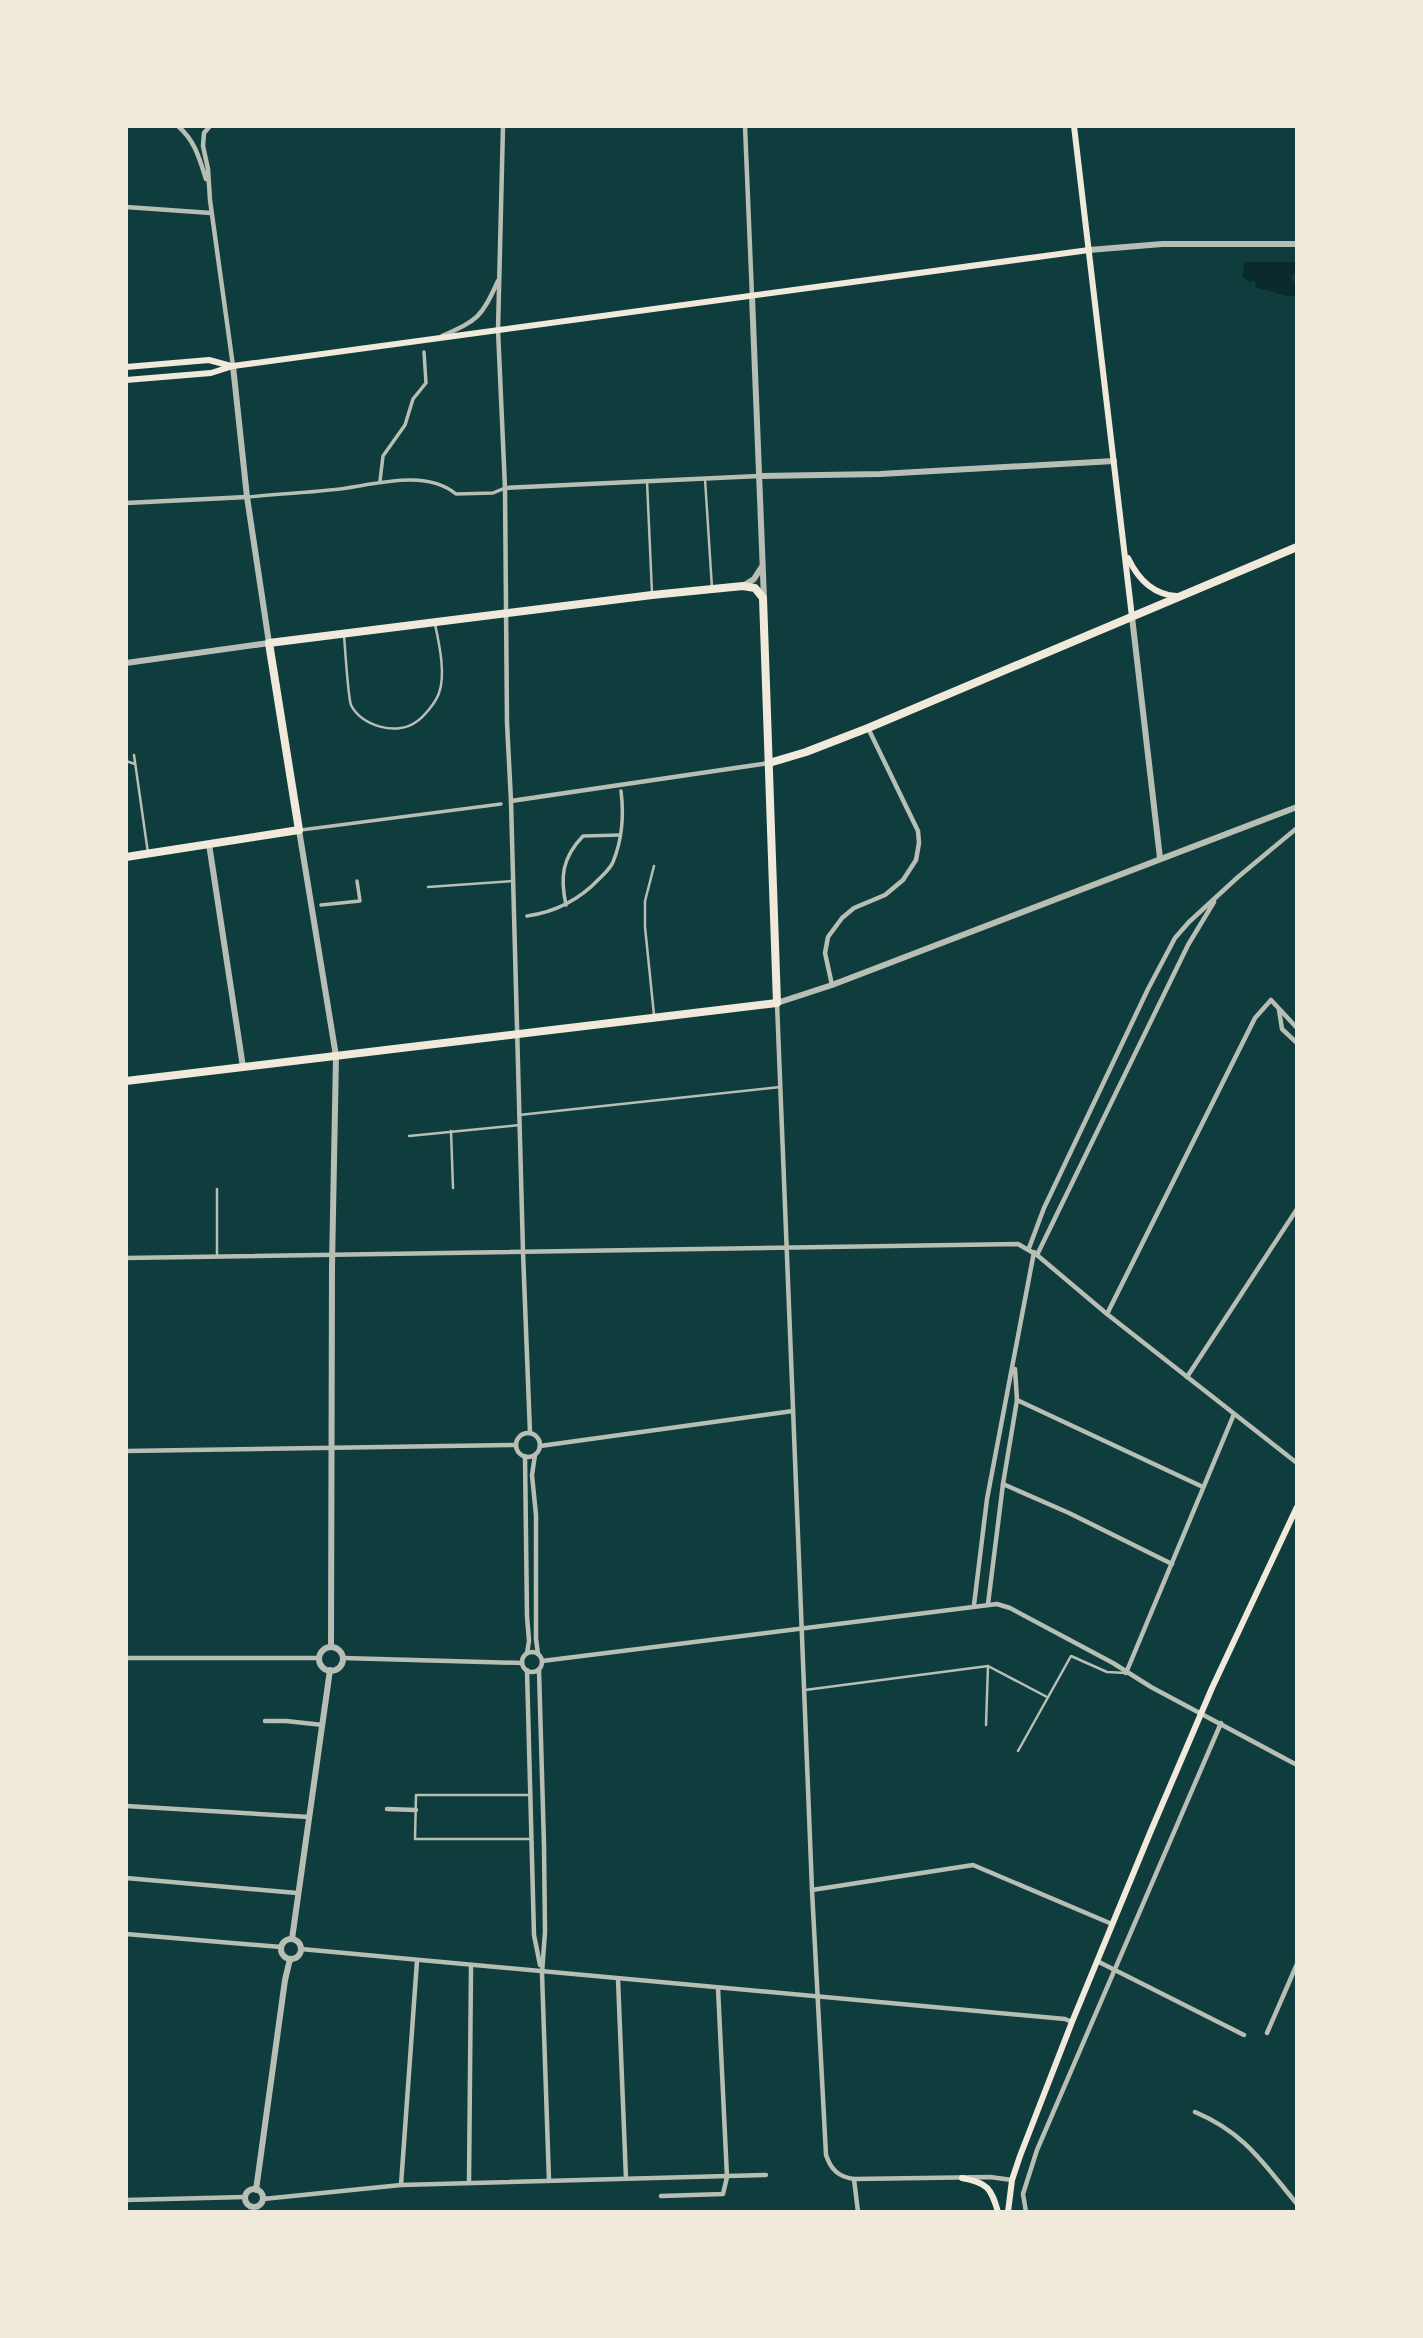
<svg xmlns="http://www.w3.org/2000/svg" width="1423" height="2338" font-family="Inter,sans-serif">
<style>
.water{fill:#0a2a2b}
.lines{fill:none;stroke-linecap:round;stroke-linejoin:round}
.service{stroke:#b8beb3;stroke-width:2.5}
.pedestrian{stroke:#b8beb3;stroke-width:3.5}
.minor{stroke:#b8beb3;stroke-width:4.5}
.tertiary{stroke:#b8beb3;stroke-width:6}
.secondary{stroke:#f1e9da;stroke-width:6}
.trunk{stroke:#f1e9da;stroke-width:8}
</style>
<rect width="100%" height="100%" fill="#0f3d3e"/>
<polygon class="water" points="1244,262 1297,262 1297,272 1293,274 1291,278 1297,286 1297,296 1287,296 1255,287 1256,283 1252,280 1250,283 1243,277"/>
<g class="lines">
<g class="service">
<polyline points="705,479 712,588"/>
<polyline points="647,481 652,593"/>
<path d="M 344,635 C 345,647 348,697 351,705 C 361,726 397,736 416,722 C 424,717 436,702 439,693 C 446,674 439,643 435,624"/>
<polyline points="134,755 148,853"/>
<polyline points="126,761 135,764"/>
<polyline points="654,866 645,901 645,927 654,1015"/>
<polyline points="428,887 512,881"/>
<polyline points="519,1115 780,1087"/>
<polyline points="451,1131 453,1188"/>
<polyline points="409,1136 520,1125"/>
<polyline points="217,1256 217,1189"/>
<polyline points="805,1690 988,1666 1047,1697"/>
<polyline points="986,1725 988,1666"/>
<polyline points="1018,1751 1071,1656 1107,1672 1126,1673"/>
<polyline points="530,1839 415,1839 416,1795 531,1795"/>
</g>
<g class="pedestrian">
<polyline points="380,481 383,456 405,425 413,399 426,383 424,352"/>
<path d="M 249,497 C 276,494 303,493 330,490 C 368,487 423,467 456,494 L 493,493 L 505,488"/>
<polyline points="301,830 501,804"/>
<polyline points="321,905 360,901 357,881"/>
<path d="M 566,905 C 560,877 562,858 583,836 L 620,835"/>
<path d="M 527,916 C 556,912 579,900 599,879 C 604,874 610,869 613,862 C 622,840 624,815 621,791"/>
</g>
<g class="minor">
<path d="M 178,126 C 195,141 199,157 206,179"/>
<polyline points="210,126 204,133 203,146 208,169 210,200 233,366"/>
<polyline points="503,126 498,330 505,488 507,723 511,801 523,1252 530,1433"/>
<polyline points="745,126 752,296"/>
<polyline points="126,207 211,213"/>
<path d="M 442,336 C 478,320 481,318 498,281"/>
<polyline points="505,488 759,476"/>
<polyline points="126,503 247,497"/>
<polyline points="511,801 769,763"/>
<polyline points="832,985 825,953 828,937 842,918 854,908 885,895 903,880 916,860 919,843 918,831 868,728"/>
<path d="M 777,1003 L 812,1890 L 826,2155 C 831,2170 839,2177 854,2179 L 990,2177 L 1012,2180"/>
<polyline points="1279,1010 1282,1029 1297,1043"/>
<polyline points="1029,1248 1044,1208 1148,989 1175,938 1189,922 1238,877 1297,828"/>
<polyline points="1037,1255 1188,945 1214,902"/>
<polyline points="126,1258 1018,1244 1037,1255 1107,1314 1297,1463"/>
<polyline points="1107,1314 1255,1018 1271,1000 1297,1028"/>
<polyline points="1187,1377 1297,1209"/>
<polyline points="1017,1400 1203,1487"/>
<circle cx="528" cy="1445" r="12"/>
<polyline points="540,1446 793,1411"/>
<polyline points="126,1451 516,1445"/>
<polyline points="535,1455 532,1475 536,1515 536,1639 538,1654"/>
<polyline points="525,1456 527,1616 529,1641 527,1653"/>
<polyline points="1003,1484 1069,1513 1172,1564"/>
<polyline points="988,1604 1003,1484 1017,1400 1015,1369"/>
<polyline points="974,1605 987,1499 1034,1252"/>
<circle cx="532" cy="1662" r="10"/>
<polyline points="126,1658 319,1658"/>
<polyline points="343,1658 522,1663"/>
<polyline points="542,1661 997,1604 1010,1608 1113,1663 1151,1687 1297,1765"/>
<polyline points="527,1670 534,1935 540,1965"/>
<polyline points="539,1670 544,1845 545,1932 542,1973 549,2181"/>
<polyline points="1126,1673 1234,1414"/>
<polyline points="265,1721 286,1721 323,1725"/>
<polyline points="126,1806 309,1817"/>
<polyline points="387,1809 416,1810"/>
<polyline points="126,1878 297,1893"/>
<polyline points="812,1890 973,1865 1112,1924"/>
<polyline points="126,1934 281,1947"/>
<polyline points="301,1949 1065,2019 1072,2022"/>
<polyline points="1097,1961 1244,2035"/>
<polyline points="618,1979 626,2179"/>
<polyline points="1267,2033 1297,1964"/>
<path d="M 1195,2112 C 1245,2133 1263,2163 1297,2204"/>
<polyline points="854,2179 858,2212"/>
<polyline points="469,2183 471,1967"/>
<polyline points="401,2185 417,1961"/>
<polyline points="661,2196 723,2194 727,2177 718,1988"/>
<polyline points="263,2199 401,2185 766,2175"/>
<polyline points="126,2200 245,2197"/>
<polyline points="1026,2212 1023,2194 1037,2150 1221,1723"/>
</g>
<g class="tertiary">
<polyline points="1089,250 1162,244 1297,244"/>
<polyline points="752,296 764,599"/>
<polyline points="759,476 880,474 1114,461"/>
<polyline points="743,586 754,579 761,568"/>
<polyline points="1132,617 1160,858"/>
<polyline points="126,663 269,643 247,497 233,366"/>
<polyline points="299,830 336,1056 332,1266 331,1647"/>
<polyline points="209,844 243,1067"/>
<polyline points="777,1003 832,985 1297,807"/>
<circle cx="331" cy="1659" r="12"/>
<circle cx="291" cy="1949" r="10"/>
<polyline points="292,1939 330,1670"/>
<circle cx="254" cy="2198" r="9"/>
<polyline points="256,2190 285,1980 290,1959"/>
</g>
<g class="secondary">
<polyline points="1074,126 1132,617"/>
<polyline points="126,367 209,360 231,366"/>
<polyline points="126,380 211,373 233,366 1089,250"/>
<path d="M 1128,558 C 1138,579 1153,595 1177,596"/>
<path d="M 962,2178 C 988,2183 991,2188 998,2212"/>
<polyline points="1008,2212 1012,2180 1020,2156 1072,2022 1150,1833 1212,1688 1297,1507"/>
</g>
<g class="trunk">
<polyline points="769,763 806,752 868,728 1297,547"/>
<polyline points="126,857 299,830 269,643 652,595 743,586 755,588 763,598 777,1003 126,1081"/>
</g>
</g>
<rect width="1423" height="2338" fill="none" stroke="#f1e9da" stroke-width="256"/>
</svg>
